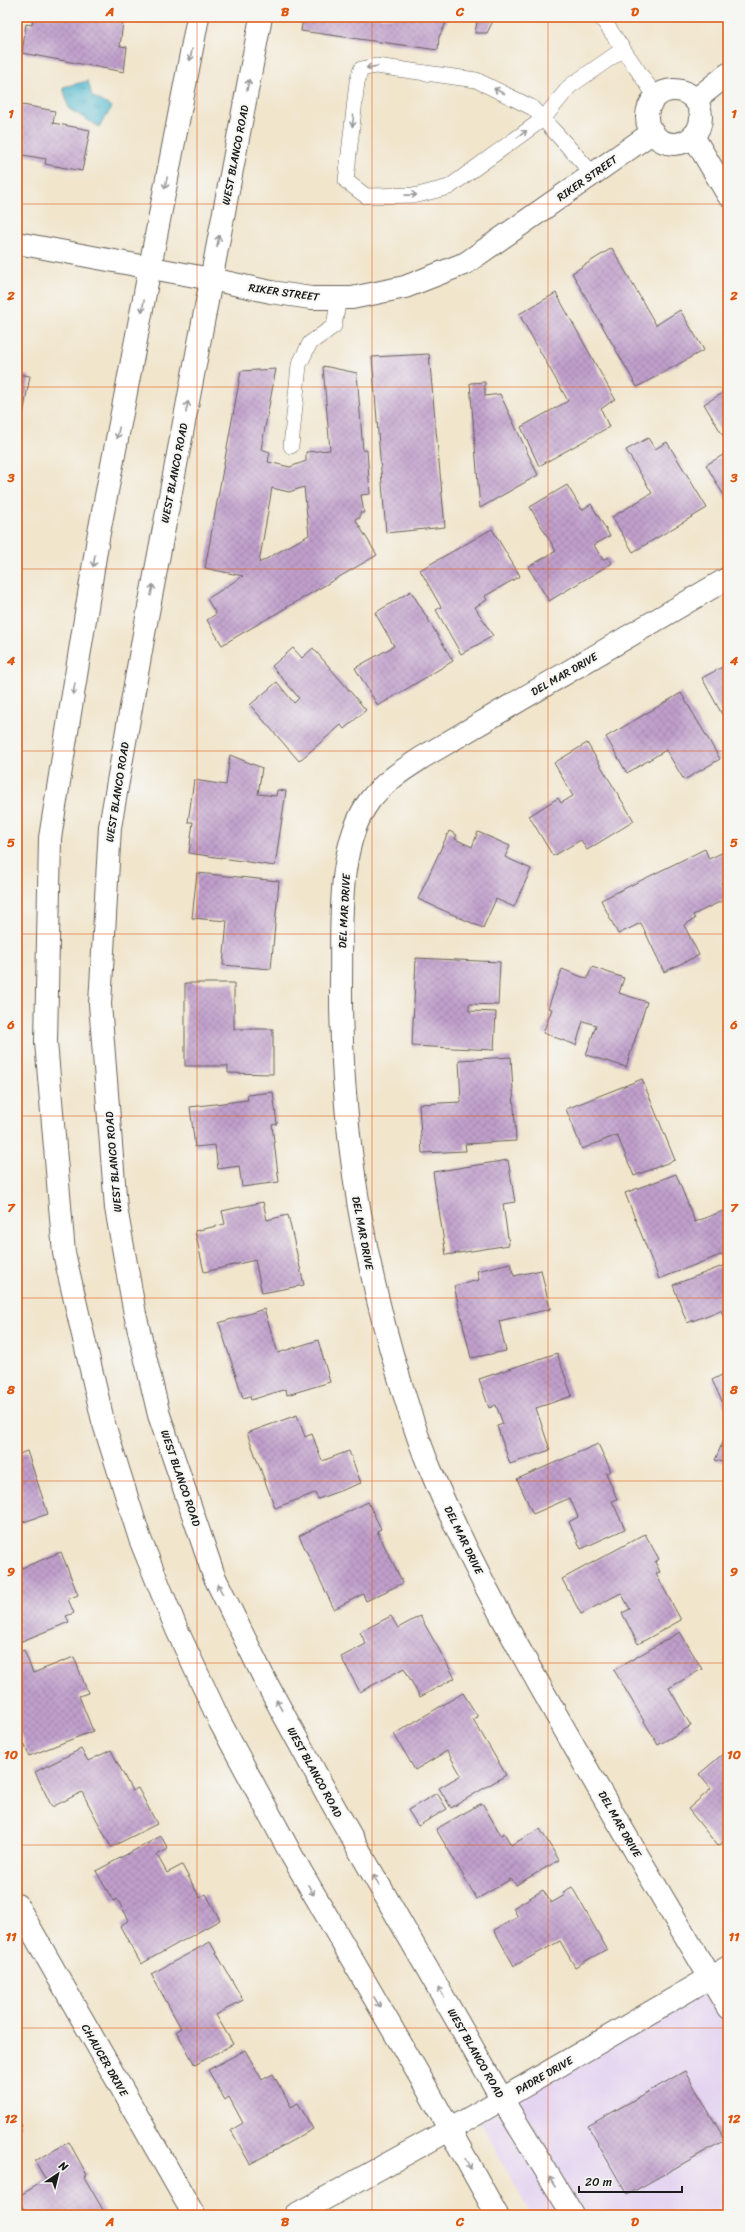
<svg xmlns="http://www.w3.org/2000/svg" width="745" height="2232" font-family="Sriracha,sans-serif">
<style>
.built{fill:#e4d3f1}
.water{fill:url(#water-ripples);stroke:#366a75}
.building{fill:url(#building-cross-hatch);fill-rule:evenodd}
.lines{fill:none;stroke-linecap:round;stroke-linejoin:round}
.lane-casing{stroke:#67625a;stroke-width:16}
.street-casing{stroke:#67625a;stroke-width:24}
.secondary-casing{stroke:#67625a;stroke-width:24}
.primary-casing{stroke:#67625a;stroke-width:24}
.lane{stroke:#fff;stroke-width:15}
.street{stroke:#fff;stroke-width:22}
.secondary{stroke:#fff;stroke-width:22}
.primary{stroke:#fff;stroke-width:22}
.oneway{stroke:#999}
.grid{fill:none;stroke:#de560d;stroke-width:1;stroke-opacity:0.55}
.labels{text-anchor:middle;stroke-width:4;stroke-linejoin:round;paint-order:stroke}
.street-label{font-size:11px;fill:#1c1c1c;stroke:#f6f6f2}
.neatline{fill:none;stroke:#de560d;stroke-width:1.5}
.grid-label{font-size:13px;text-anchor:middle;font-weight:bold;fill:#de560d}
</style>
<defs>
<pattern id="water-ripples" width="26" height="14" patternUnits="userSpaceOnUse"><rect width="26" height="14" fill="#50b8ce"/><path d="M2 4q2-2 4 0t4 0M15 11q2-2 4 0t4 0" fill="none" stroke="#4295a6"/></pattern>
<pattern id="building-cross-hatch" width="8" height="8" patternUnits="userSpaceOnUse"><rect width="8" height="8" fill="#c09fcb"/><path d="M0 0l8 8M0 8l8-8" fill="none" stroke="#a488ae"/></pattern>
</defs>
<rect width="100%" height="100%" fill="#f6f6f2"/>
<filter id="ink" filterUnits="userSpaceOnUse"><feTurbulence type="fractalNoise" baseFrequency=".025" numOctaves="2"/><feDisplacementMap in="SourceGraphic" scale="8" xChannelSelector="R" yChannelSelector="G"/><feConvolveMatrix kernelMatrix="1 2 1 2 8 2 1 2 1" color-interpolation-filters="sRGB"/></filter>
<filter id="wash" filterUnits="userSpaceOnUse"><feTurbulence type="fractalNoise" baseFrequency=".012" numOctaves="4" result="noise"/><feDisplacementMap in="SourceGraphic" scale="16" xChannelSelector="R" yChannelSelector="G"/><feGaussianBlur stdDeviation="0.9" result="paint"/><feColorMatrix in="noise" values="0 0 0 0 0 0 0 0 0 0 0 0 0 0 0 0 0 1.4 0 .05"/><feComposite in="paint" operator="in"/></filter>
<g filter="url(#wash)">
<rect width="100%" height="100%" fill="#f1e5cc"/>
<polygon class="built" points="710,1978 728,2007 728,2215 531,2215 476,2114"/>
<polygon class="water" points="88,81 92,96 112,107 99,127 69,109 63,87"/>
<g id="blocks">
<g class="building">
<polygon points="33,17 103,17 103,19 123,22 120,46 127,47 124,72 22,53 26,24 32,25"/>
<polygon points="303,17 449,17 439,37 438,50 301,31"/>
<polygon points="473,17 495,17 487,33 475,33 477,22"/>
<polygon points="17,80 20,80 18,95 17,95"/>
<polygon points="17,104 55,111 53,123 90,130 82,171 45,164 46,159 17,154"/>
<polygon points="612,248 656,325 680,310 704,350 637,387 572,273"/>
<polygon points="556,293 615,399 601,409 609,427 539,466 521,427 568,401 519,314"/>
<polygon points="17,310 21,310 18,327 17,327"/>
<polygon points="429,354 445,527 386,533 372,357"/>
<path d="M 323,366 L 357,373 L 363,451 L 367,450 L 370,494 L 361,495 L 364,513 L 360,513 L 360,518 L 355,519 L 377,555 L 222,645 L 207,620 L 216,614 L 207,599 L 243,576 L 205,568 L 241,371 L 276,369 L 261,449 L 270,452 L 268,462 L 290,467 L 306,461 L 306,452 L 330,450 ZM 304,487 L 309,535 L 259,563 L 272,488 L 289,492 Z"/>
<polygon points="17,374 30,376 23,414 17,413"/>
<polygon points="485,382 485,396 500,394 538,475 480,508 470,383"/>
<polygon points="728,390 728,444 704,404"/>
<polygon points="648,438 655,449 667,442 707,508 633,552 612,517 652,493 626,450"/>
<polygon points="728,452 728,498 726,499 706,465"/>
<polygon points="567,485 582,510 591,504 610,536 594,545 603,560 608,557 612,563 549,601 528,567 556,551 530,507"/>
<polygon points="492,529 520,576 485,596 487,600 475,607 493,636 461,654 436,610 441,607 420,570"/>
<polygon points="411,591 453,661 378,706 355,668 394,646 375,613"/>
<polygon points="293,648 302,658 313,648 366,710 344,729 341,725 299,761 250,705 277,682 294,703 299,698 272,666"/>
<polygon points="728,664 728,716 724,718 702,678"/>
<polygon points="681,693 720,759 684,780 666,750 627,773 606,737"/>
<polygon points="587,743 634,821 587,850 581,840 553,856 529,816 558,798 561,803 573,796 554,763"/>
<polygon points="230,755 262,768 258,794 276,796 277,790 286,791 275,866 189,853 193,822 188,822 194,780 226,785"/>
<polygon points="449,831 457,835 455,839 472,847 478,832 510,846 505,857 531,869 514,907 496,899 483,928 418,899"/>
<polygon points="705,849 709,859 728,850 728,879 721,883 728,898 693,915 695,919 684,925 699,955 664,972 641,923 618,934 601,900"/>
<polygon points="197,873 279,881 271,969 223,965 227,921 192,918"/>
<polygon points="416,958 500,962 498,1005 469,1004 469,1011 496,1012 494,1050 412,1046"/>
<polygon points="592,967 624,978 619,993 647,1002 626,1067 586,1055 596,1025 583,1021 576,1045 543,1033 552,1009 548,1008 562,969 587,979"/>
<polygon points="185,983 234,983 234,1029 273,1029 273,1074 228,1073 228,1066 185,1066"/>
<polygon points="511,1057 516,1141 465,1144 466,1151 422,1153 419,1104 461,1102 459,1060"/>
<polygon points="642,1079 675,1160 634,1176 617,1135 582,1149 566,1109"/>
<polygon points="273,1092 277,1124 272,1125 279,1182 242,1187 239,1166 218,1169 215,1145 195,1147 190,1107 248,1100 247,1095"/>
<polygon points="508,1160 515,1202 503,1204 509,1245 446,1255 433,1172"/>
<polygon points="676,1174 695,1222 728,1209 728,1252 659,1279 625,1193"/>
<polygon points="263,1202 267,1220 288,1215 304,1285 262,1293 255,1260 204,1272 195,1231 225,1224 222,1211"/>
<polygon points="510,1263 514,1276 541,1270 550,1309 499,1321 506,1351 471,1358 454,1286 479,1280 477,1271"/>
<polygon points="728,1264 728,1328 721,1310 687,1323 673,1285"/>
<polygon points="264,1309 278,1353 318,1340 330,1382 287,1395 286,1389 251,1400 250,1396 243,1398 219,1323"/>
<polygon points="557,1353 572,1396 536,1408 550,1450 510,1464 497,1426 503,1424 496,1405 489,1408 479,1379"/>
<polygon points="728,1372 728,1414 712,1380"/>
<polygon points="297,1415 305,1437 312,1434 322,1461 349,1451 361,1483 318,1499 315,1493 275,1508 247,1433"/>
<polygon points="728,1437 728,1463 715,1460 724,1439"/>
<polygon points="598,1444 611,1471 606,1473 617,1499 612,1501 625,1529 581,1549 569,1522 578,1517 570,1498 533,1514 517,1479"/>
<polygon points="27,1451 48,1514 17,1524 17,1455"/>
<polygon points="368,1502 381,1529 377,1531 403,1583 366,1601 363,1594 334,1609 299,1536"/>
<polygon points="645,1534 659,1559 655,1562 660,1572 656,1574 681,1620 638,1644 622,1613 630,1609 621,1593 581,1614 562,1579"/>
<polygon points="61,1552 78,1595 68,1599 74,1613 66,1616 69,1622 17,1643 17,1570"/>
<polygon points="391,1616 398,1628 420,1616 455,1678 420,1697 404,1668 360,1692 341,1657 366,1644 360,1632"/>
<polygon points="680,1632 702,1669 669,1688 691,1726 658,1745 614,1670"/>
<polygon points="24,1650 33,1673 74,1657 88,1693 79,1696 93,1731 29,1756 17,1726 17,1653"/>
<polygon points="463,1693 478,1717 473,1719 506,1775 451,1808 439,1788 461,1775 447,1751 415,1770 394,1734"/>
<polygon points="81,1749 88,1761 111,1750 132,1791 138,1788 157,1824 111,1847 82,1792 52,1807 35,1772"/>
<polygon points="724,1753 728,1758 728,1838 718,1846 688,1809 711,1789 699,1774"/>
<polygon points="437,1793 447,1809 418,1826 408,1810"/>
<polygon points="482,1803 501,1835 504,1833 511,1845 540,1829 559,1860 516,1885 511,1879 477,1899 436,1829"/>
<polygon points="161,1836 168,1849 157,1855 167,1873 182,1865 200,1898 206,1894 220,1920 141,1964 120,1926 129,1920 117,1899 113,1901 96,1871"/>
<polygon points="572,1887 607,1949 575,1967 560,1941 514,1966 494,1930 518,1917 513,1908 543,1890 551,1903 565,1895 563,1892"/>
<polygon points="210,1942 243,2000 216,2015 233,2044 195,2065 176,2031 181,2028 151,1974"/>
<polygon points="245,2050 262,2080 273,2074 291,2107 298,2103 313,2129 250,2164 231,2130 243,2123 229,2097 225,2100 208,2070"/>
<polygon points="685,2071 725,2140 627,2195 588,2126"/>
<polygon points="17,2119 21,2126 17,2128"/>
<polygon points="69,2142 87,2175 84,2177 106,2215 27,2215 17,2197 46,2180 35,2161"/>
</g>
</g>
</g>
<g filter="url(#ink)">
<use href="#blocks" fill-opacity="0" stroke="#67625a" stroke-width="1"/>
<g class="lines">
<defs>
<g id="lane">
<polyline points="601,17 656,97"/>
<polyline points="593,174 533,108 476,80 376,66 361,69 357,82 346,181 366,196 418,195 449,187 543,119 570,86 622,50"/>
<polyline points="291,446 299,365 310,343 334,326 339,298"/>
</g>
<g id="street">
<polyline points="693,136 728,195"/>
<polyline points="17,243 211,279"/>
<path d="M 728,578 L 423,757 C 403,770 385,781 370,800 C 336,845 342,926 341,981 C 340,1118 360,1250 400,1381 C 409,1409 417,1438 429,1466 C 461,1544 502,1619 544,1693 C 603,1799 666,1903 728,2008"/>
<polyline points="17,1905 194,2215"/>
<polyline points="295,2215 449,2130 728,1967"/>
</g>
<g id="secondary">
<circle cx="674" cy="117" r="27"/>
<polyline points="695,100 728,74"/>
<polyline points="211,279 271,292 311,298 352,298 405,287 466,263 653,132"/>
</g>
<g id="primary">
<polyline points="198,17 98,538 50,838 46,1042 64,1253 103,1421 140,1539 177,1630 220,1722 292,1856 426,2087 497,2215"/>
<polyline points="261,17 145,628 110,827 100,1004 116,1208 135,1314 159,1415 214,1576 266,1682 328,1796 502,2099 573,2215"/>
</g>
</defs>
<use href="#lane" class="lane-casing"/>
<use href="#street" class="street-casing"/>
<use href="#secondary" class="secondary-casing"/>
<use href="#primary" class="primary-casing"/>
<use href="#lane" class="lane"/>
<use href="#street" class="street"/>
<use href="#secondary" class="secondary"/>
<use href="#primary" class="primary"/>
</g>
<defs><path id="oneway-shaft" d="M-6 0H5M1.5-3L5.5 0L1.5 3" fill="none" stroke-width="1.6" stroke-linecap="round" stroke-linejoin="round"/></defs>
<g class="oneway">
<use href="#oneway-shaft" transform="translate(191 55) rotate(101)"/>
<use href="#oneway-shaft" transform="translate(372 67) rotate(172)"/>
<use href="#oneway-shaft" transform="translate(248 85) rotate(-79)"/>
<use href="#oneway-shaft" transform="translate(499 91) rotate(-154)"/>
<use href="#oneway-shaft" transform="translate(353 121) rotate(96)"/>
<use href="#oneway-shaft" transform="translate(522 134) rotate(-36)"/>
<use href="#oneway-shaft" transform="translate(166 183) rotate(101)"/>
<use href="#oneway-shaft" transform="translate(411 195) rotate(-1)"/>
<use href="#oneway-shaft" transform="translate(218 241) rotate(-79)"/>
<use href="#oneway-shaft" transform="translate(143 306) rotate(101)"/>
<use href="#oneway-shaft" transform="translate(187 407) rotate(-79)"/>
<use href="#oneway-shaft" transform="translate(118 433) rotate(101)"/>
<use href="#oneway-shaft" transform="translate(94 561) rotate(99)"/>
<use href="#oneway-shaft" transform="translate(152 590) rotate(-79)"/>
<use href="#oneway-shaft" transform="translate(74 689) rotate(99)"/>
<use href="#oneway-shaft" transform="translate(220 1589) rotate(-116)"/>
<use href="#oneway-shaft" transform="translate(279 1705) rotate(-118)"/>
<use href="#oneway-shaft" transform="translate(376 1880) rotate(-120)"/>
<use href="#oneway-shaft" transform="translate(311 1890) rotate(60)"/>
<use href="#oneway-shaft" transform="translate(441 1992) rotate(-120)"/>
<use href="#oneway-shaft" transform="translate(377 2002) rotate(60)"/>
<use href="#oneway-shaft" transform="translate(468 2164) rotate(61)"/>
<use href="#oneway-shaft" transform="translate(552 2182) rotate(-121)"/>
</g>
</g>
<path class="grid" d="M 197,17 L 197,2215M 372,17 L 372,2215M 548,17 L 548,2215M 17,204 L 728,204M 17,387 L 728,387M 17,569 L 728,569M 17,751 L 728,751M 17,934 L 728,934M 17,1116 L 728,1116M 17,1298 L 728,1298M 17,1481 L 728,1481M 17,1663 L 728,1663M 17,1845 L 728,1845M 17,2028 L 728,2028"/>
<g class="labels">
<g class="street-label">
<text transform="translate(235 155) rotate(-79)" y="4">WEST BLANCO ROAD</text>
<text transform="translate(587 178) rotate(-35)" y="4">RIKER STREET</text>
<text transform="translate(284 292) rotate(8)" y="4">RIKER STREET</text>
<text transform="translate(174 473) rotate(-79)" y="4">WEST BLANCO ROAD</text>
<text transform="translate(564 674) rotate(-30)" y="4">DEL MAR DRIVE</text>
<text transform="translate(117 792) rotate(-81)" y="4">WEST BLANCO ROAD</text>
<text transform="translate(344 911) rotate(-87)" y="4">DEL MAR DRIVE</text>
<text transform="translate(113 1162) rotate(-95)" y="4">WEST BLANCO ROAD</text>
<text transform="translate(363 1233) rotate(79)" y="4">DEL MAR DRIVE</text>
<text transform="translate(181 1478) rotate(71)" y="4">WEST BLANCO ROAD</text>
<text transform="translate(464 1540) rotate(64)" y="4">DEL MAR DRIVE</text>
<text transform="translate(315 1772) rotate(61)" y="4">WEST BLANCO ROAD</text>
<text transform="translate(620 1824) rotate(60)" y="4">DEL MAR DRIVE</text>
<text transform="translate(476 2053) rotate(60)" y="4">WEST BLANCO ROAD</text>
<text transform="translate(105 2060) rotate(60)" y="4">CHAUCER DRIVE</text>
<text transform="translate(544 2075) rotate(-30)" y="4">PADRE DRIVE</text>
</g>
</g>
<rect width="745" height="2232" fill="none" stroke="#f6f6f2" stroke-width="44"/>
<g transform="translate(58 2174) rotate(35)" stroke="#f6f6f2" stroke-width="3" paint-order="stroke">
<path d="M0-3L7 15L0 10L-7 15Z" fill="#1c1c1c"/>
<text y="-6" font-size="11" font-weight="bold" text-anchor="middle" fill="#1c1c1c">N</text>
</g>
<path d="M579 2186v6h103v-6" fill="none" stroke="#1c1c1c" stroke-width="2"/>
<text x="585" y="2186" font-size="12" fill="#1c1c1c" stroke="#f6f6f2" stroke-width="3" paint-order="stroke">20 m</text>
<rect x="22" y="22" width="701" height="2188" class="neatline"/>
<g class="grid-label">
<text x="110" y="16">A</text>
<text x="285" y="16">B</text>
<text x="460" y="16">C</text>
<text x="635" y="16">D</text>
<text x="11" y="118">1</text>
<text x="734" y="118">1</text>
<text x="11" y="300">2</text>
<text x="734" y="300">2</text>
<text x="11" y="482">3</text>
<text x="734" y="482">3</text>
<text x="11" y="665">4</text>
<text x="734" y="665">4</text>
<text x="11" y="847">5</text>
<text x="734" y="847">5</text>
<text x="11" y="1029">6</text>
<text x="734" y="1029">6</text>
<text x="11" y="1212">7</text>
<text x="734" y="1212">7</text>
<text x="11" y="1394">8</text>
<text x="734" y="1394">8</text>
<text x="11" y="1576">9</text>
<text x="734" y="1576">9</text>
<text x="11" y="1759">10</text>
<text x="734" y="1759">10</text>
<text x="11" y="1941">11</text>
<text x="734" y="1941">11</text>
<text x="11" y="2123">12</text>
<text x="734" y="2123">12</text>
<text x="110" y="2226">A</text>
<text x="285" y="2226">B</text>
<text x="460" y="2226">C</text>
<text x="635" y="2226">D</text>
</g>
</svg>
